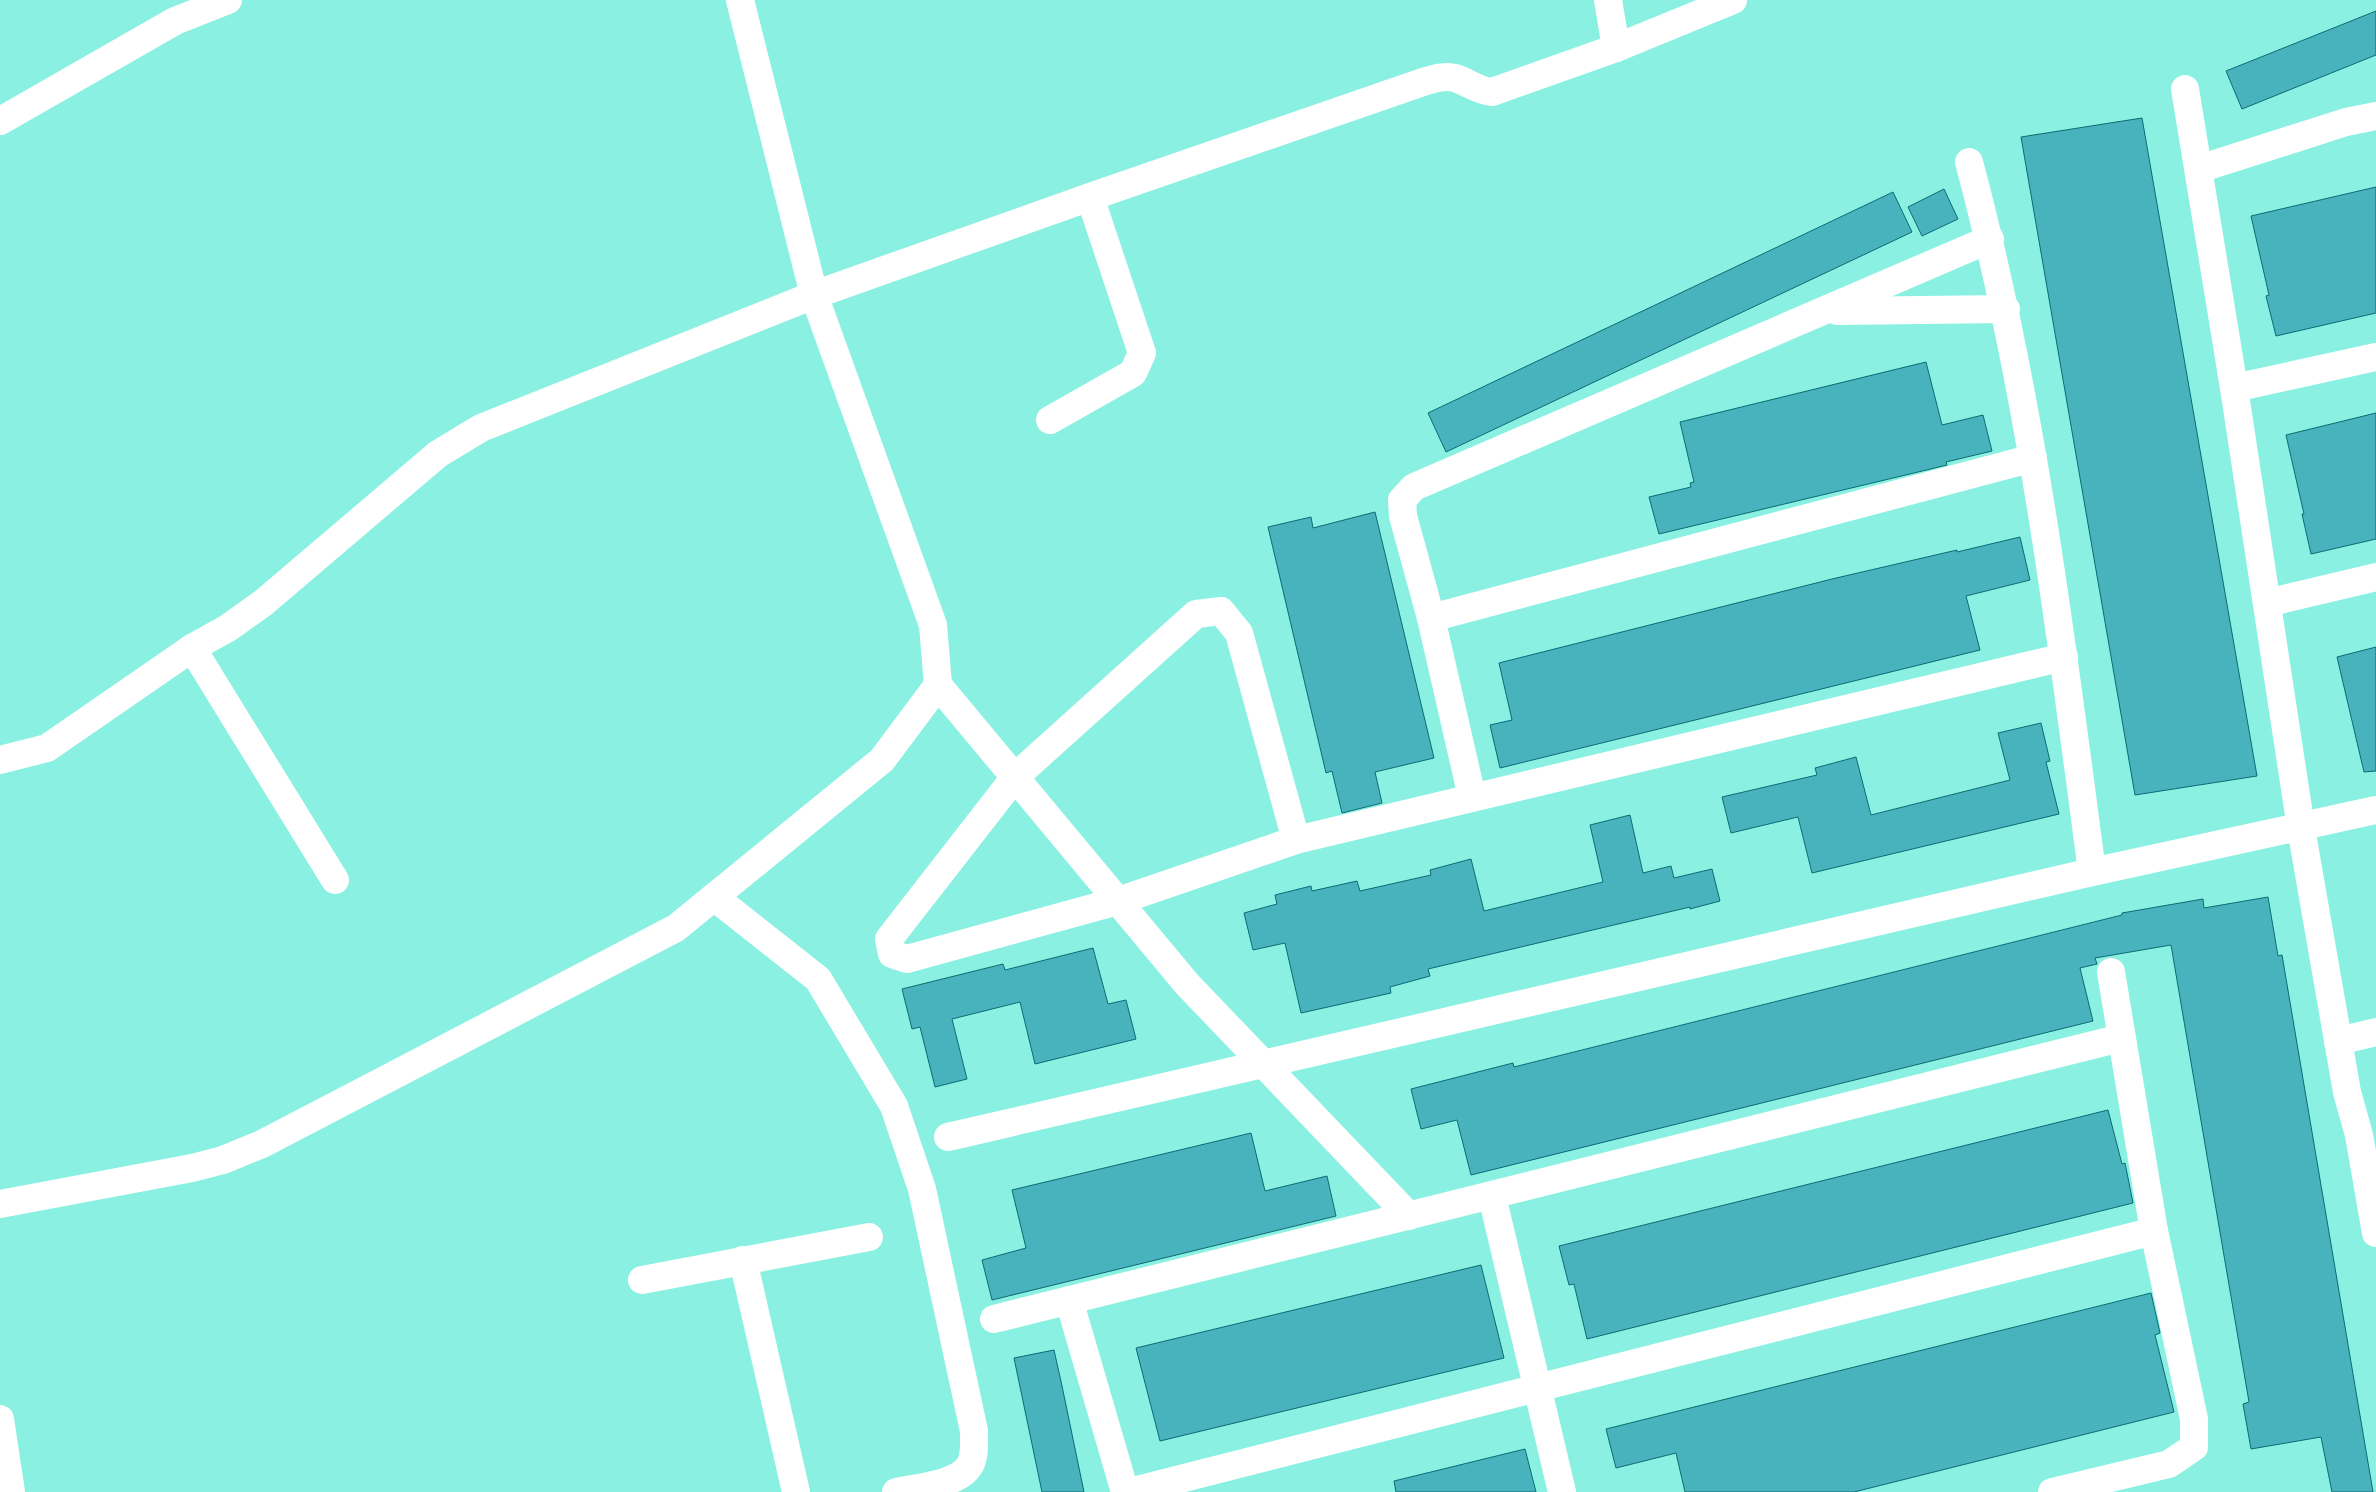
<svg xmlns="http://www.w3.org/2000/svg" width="2376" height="1492" font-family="Karla,sans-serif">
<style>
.building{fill:#49b3bd;stroke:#0c6b73}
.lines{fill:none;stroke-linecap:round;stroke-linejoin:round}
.street{stroke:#fff;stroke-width:28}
</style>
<rect width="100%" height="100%" fill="#8af1e2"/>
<g class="building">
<polygon points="2376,11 2376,55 2242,109 2226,71"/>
<polygon points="2142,118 2257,776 2135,795 2021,137"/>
<polygon points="2376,187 2376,313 2276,336 2266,296 2269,295 2251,216"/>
<polygon points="1944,189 1958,219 1922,236 1908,207"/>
<polygon points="1893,192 1912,232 1446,452 1428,413"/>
<polygon points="1926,362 1942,425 1983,415 1992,451 1946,462 1947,465 1914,473 1659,534 1649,497 1691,487 1690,483 1694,482 1680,422"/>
<polygon points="2376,413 2376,539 2311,554 2302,514 2304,514 2286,435"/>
<polygon points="1375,512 1434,758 1375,772 1382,803 1342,813 1332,771 1326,773 1268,527 1311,517 1313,528"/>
<polygon points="2020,537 2030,580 1966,596 1980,650 1500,768 1490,725 1512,720 1499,663 1832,579 1957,550 1957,552"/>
<polygon points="2376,647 2376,771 2364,772 2337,657"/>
<polygon points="2041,723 2050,761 2046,762 2059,814 1812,873 1798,817 1731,833 1722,797 1817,775 1815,768 1856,757 1871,815 2010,780 1998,733"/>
<polygon points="1630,815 1643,873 1671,866 1674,878 1712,869 1720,901 1690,909 1690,907 1428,969 1430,976 1390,987 1391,993 1301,1013 1285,943 1253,950 1244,913 1277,904 1275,895 1311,886 1312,891 1357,881 1360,891 1431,875 1430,870 1471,859 1484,911 1603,882 1590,825"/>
<polygon points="2268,897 2278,956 2282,955 2373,1492 2332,1492 2321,1437 2251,1449 2243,1404 2249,1402 2171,945 2095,958 2097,964 2080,968 2093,1021 1471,1175 1457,1120 1421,1129 1411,1089 1513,1063 1514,1067 2122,915 2122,913 2203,899 2204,908"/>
<polygon points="1093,948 1108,1004 1126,1000 1136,1039 1035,1064 1020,1002 952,1019 967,1079 935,1087 920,1027 912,1029 902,989 1003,964 1005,970"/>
<polygon points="2108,1110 2122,1164 2125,1163 2133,1203 1587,1339 1574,1284 1569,1285 1559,1246"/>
<polygon points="1251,1133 1265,1191 1327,1176 1336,1216 992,1300 982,1260 1026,1248 1012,1190"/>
<polygon points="1481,1265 1504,1358 1160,1441 1136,1348"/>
<polygon points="2151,1293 2160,1333 2155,1335 2174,1412 1854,1492 1685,1492 1676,1453 1616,1468 1606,1429"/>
<polygon points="1054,1350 1062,1386 1084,1492 1042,1492 1014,1358"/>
<polygon points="1525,1449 1536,1492 1396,1492 1394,1481"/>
</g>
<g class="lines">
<g class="street">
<polyline points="1608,0 1616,48"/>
<polyline points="2185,89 2234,388 2301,828 2347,1092 2359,1135 2376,1233"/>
<polyline points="0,121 175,21 228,0"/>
<path d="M 1969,162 C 2031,394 2061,634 2092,872"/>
<polyline points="2199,169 2346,122 2376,116"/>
<polyline points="1837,311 2006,309"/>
<polyline points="2234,388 2376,357"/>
<polyline points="1050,420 1133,373 1142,353 1090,197"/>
<polyline points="2267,603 2376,577"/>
<polyline points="1431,618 2033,458"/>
<polyline points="192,648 335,880"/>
<polyline points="938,685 1187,984 1409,1216"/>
<path d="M 0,760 L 47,748 L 192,648 L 228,628 L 263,603 L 438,454 L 481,428 L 814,295 L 1090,197 L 1423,82 C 1433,79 1444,75 1455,78 C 1468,82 1478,91 1492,92 L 1616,48 L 1733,0"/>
<polyline points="1472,797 1431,618 1403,516 1402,500 1414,487 1990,239"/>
<polyline points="1296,840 1239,633 1221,611 1196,614 1015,777 889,939 892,954 907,959 1118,901 1296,840 2064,657"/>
<path d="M 714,897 L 818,979 L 894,1106 L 922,1189 L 974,1431 C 974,1441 975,1454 971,1463 C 961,1485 917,1487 896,1492"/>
<polyline points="2338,1041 2376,1032"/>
<polyline points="948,1137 2092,872 2376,810"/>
<polyline points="1492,1196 1562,1492"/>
<polyline points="0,1204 192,1168 223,1160 262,1144 676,928 882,760 938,685 933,625 814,295 740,0"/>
<polyline points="743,1260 796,1492"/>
<polyline points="642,1280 869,1237"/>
<polyline points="1069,1300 1125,1492"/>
<polyline points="994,1319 2121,1038"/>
<polyline points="0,1419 11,1492"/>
<polyline points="1129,1492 2154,1231"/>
<polyline points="2052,1492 2169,1464 2194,1447 2194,1419 2154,1231 2111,972"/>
</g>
</g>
</svg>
